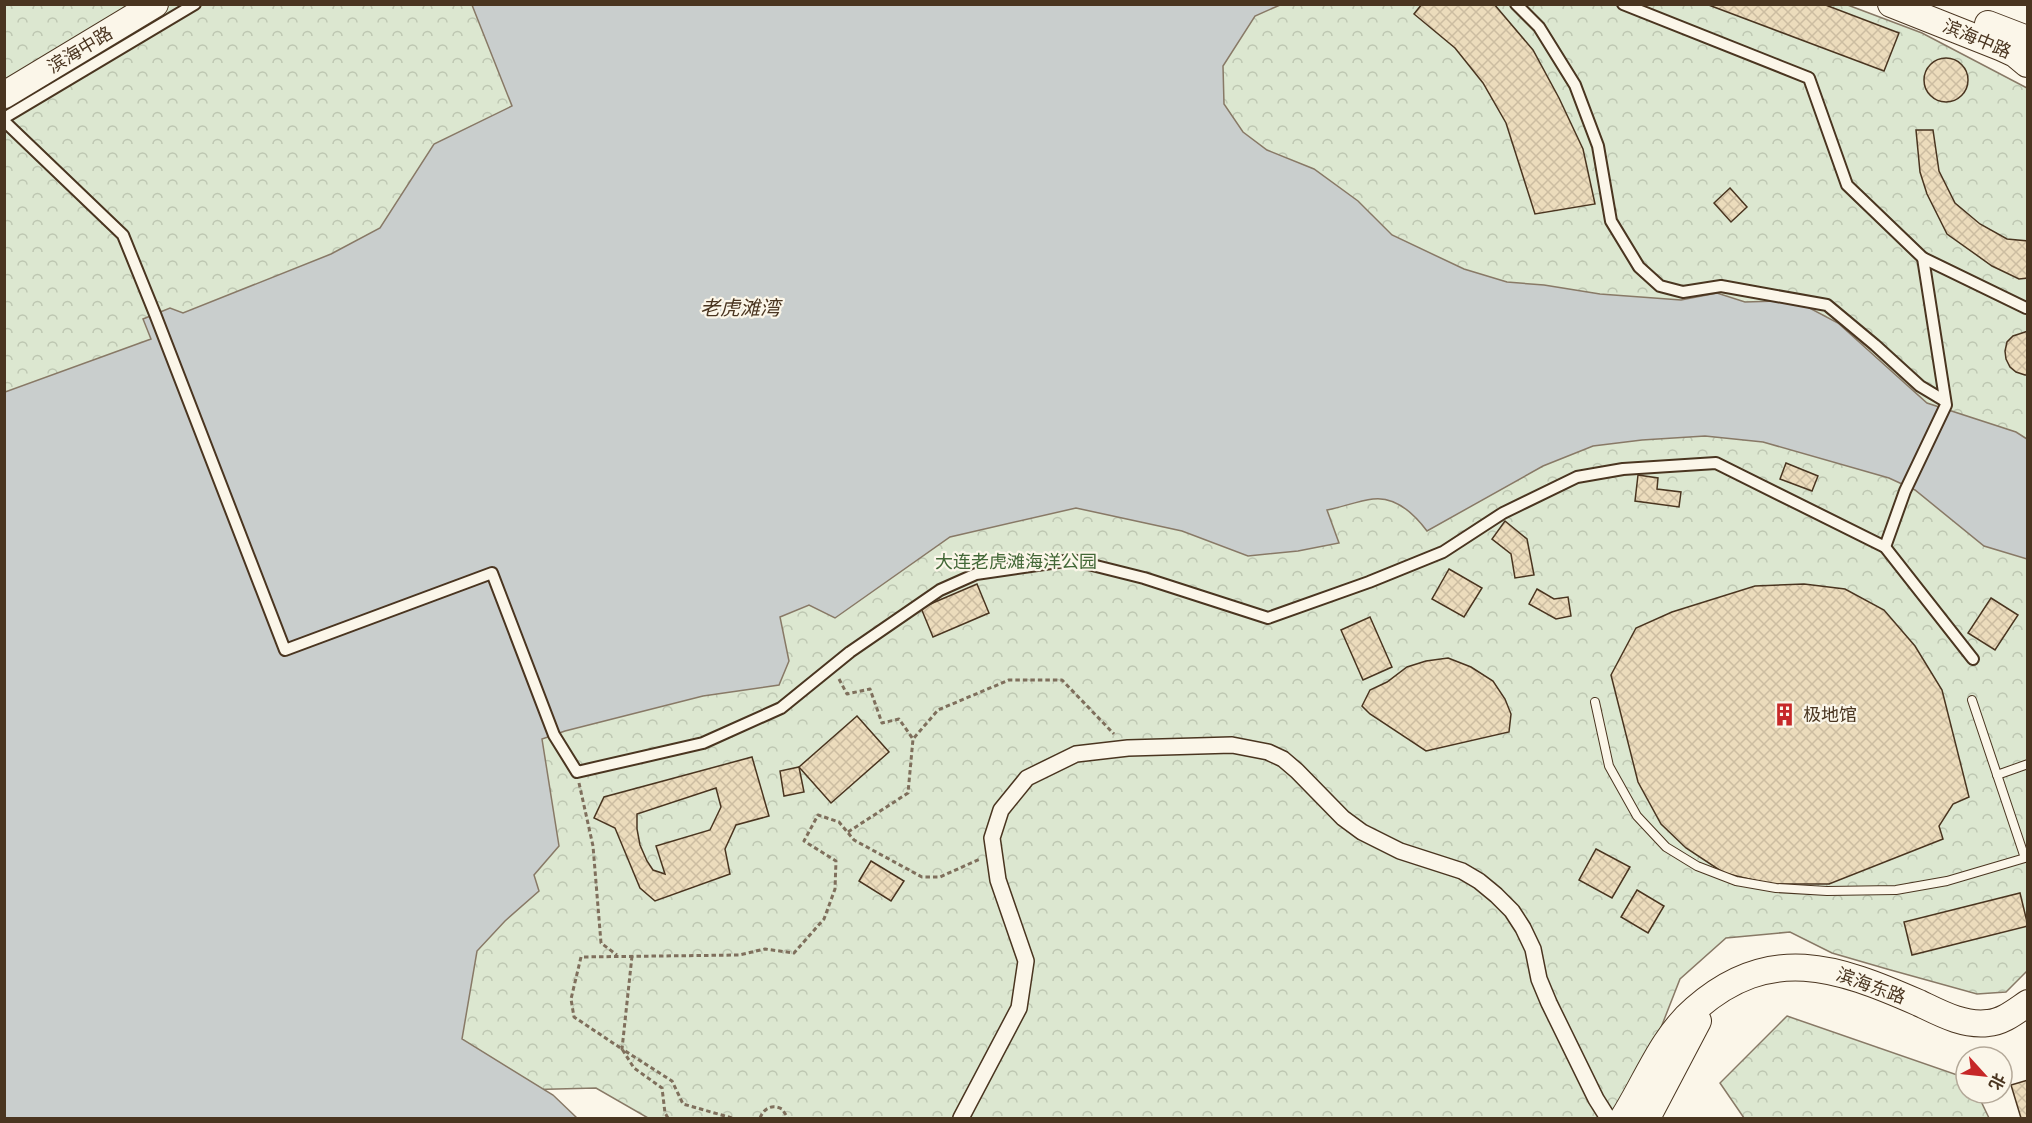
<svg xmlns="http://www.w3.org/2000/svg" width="2032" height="1123" font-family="Inter,'Noto Sans SC',sans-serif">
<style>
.forest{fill:url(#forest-crowns);stroke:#887966;stroke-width:1.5}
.water{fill:#c9cecd;stroke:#887966;stroke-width:1.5}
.building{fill:url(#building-cross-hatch);stroke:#4a3520;stroke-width:1.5;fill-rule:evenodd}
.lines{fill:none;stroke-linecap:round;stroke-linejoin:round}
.service-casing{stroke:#4a3520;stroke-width:10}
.pedestrian-casing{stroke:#4a3520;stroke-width:14}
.minor-casing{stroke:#4a3520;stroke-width:18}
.trunk-casing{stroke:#4a3520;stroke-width:28}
.path{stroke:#7f6f5c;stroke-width:3;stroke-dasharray:4.5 3;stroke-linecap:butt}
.service{stroke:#fbf6e9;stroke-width:8}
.pedestrian{stroke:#fbf6e9;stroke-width:10}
.minor{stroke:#fbf6e9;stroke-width:15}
.trunk{stroke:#fbf6e9;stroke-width:26}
.labels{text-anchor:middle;stroke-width:4.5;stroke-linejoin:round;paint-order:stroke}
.street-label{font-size:18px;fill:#4a3520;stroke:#fbf6e9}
.park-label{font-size:18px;fill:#436837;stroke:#fbf6e9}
.poi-label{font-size:18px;fill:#4a3520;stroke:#fbf6e9;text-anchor:start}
.water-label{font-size:20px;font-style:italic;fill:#4a3520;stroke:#fbf6e9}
</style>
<defs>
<pattern id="forest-crowns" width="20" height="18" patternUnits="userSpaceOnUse" patternTransform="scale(1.5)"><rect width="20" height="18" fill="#dce7d0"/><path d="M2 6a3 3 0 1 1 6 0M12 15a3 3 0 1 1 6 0" fill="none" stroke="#bec7b2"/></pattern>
<pattern id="building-cross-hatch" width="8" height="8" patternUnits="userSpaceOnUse" patternTransform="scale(1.5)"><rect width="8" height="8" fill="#ecdcbc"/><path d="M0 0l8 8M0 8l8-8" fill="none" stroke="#ccbda1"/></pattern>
</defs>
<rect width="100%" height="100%" fill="#fbf6e9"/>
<g class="forest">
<polygon points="1845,4 1922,33 2027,88 2027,971 2006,992 1977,994 1887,969 1832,953 1790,932 1726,938 1680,979 1644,1071 1614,1118 648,1118 596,1088 38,1103 5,1098 4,5"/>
<polygon points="1787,1016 1966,1078 1966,1093 1977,1093 1989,1118 1744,1118 1720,1083"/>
</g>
<path class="water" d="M 472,5 L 1280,5 L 1255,16 L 1223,66 L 1224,104 L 1243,132 L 1267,150 L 1314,169 L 1358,201 L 1392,235 L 1464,269 L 1507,282 L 1544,285 L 1600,294 L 1681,300 L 1717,293 L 1745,302 L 1777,301 L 1802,304 L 1838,323 L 1927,403 L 2016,432 L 2027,439 L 2027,559 L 1984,546 L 1915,490 L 1889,478 L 1763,442 L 1705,436 L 1642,440 L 1593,446 L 1543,466 L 1427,531 C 1415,515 1396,496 1373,499 C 1358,501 1342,507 1327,510 L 1339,543 L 1298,551 L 1248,556 L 1182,531 L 1076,508 L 950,537 L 835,618 L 809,605 L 780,617 L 789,661 L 779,685 L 703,696 L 565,731 L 542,739 L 559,846 L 534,875 L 539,891 L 505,921 L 477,951 L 462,1039 L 553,1095 L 577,1118 L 5,1118 L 5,392 L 151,339 L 143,319 L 170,308 L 183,313 L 331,254 L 380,228 L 434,144 L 512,106 Z"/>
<g class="building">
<polygon points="1422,4 1494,4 1533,50 1559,98 1583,149 1595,204 1535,214 1506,123 1483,83 1455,48 1414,14"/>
<polygon points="1706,4 1823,4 1899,33 1884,71"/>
<circle cx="1946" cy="80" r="22"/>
<polygon points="1916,130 1933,130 1939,171 1955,203 1980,224 2007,239 2028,241 2028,278 2019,279 1992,266 1947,234 1927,194 1920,172"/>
<polygon points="1730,188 1747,207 1731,222 1714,203"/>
<polygon points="2028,331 2028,375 2025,375 2016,372 2010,367 2006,359 2005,351 2007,342 2013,336"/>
<polygon points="1786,463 1818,476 1812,491 1780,479"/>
<polygon points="1638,475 1658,478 1657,489 1681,492 1679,507 1635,501"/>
<polygon points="1505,521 1527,539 1534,575 1515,578 1511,554 1492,539"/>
<polygon points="1449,569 1482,588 1464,617 1432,599"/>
<polygon points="977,584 989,613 933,637 921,608"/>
<polygon points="1804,584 1845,589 1884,610 1915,646 1942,690 1969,797 1953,804 1939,826 1943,839 1829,884 1770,884 1724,873 1686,848 1661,824 1638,782 1611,675 1636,628 1672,612 1755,586"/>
<polygon points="1537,589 1554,599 1568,597 1571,616 1556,619 1529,604"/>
<polygon points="1991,598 2018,615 1995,650 1968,633"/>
<polygon points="1370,617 1392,667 1363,680 1341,630"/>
<polygon points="1448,658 1471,667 1493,681 1505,699 1511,714 1509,732 1426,751 1370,714 1362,706 1370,690 1387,682 1407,667 1426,661"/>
<polygon points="857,716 889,752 831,803 799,767"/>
<path d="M 752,757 L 769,816 L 736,825 L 725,849 L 730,874 L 655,901 L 640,888 L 615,828 L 594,818 L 604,797 ZM 716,788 L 721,807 L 710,830 L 656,846 L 665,874 L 653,870 L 647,861 L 640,845 L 637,829 L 637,814 Z"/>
<polygon points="799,767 804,792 784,796 780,771"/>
<polygon points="1596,849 1630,867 1612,898 1579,880"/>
<polygon points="871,861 904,881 891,901 859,881"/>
<polygon points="1637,890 1664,906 1648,933 1621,917"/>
<polygon points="2020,893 2028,926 1912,955 1904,922"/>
<polygon points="2028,1080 2028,1118 2021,1118 2011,1085"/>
</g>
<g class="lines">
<defs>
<g id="service">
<polyline points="1595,702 1609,766 1637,816 1666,847 1697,866 1736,881 1776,888 1827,891 1896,890 1947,881 2025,858 1972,700"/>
<polyline points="1997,775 2028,764"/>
</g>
<g id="pedestrian">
<polyline points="1516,4 1539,27 1575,85 1598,146 1611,221 1639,267 1660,286 1683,292 1721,286 1827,305 1875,345 1920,386 1945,401"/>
<polyline points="1623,4 1809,78 1847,185 1923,258 2026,308"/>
<polyline points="4,118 195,4"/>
<polyline points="4,121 123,235 155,314 285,650 492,573 554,735 577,772 703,743 781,708 850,652 940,590 976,574 1072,560 1144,578 1268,618 1369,582 1443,552 1503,513 1577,477 1623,469 1716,463 1885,547 1973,659"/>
<polyline points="1885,547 1905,491 1946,405 1923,258"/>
</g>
<polyline id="minor" points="961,1118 1019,1008 1026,961 998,880 992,838 1001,810 1027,778 1076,754 1128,748 1232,745 1268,752 1283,759 1297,771 1343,818 1362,832 1400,851 1462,871 1479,881 1496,895 1512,911 1523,928 1533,949 1539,979 1549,1003 1596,1099 1608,1118"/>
<g id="trunk">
<polyline points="1891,4 2002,48 2015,54 2027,64"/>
<polyline points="1988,24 2027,39"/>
<polyline points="4,95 155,4"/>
<path d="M 1623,1118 C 1646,1082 1662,1037 1695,1009 C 1770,943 1837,967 1919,1003 C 1940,1013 1963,1026 1988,1023 C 2003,1022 2016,1011 2028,1003"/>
<polyline points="1647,1118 1698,1021"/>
</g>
</defs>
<use href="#service" class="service-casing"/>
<use href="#pedestrian" class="pedestrian-casing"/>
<use href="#minor" class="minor-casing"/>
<use href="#trunk" class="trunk-casing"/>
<g class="path">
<polyline points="839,679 847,694 870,689 882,723 899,719 913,739"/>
<polyline points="579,783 593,846 601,943 617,955"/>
<polyline points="848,832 908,793 913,739 938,710 1009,680 1062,680 1114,734"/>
<polyline points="632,956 622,1049 672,1081 683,1104 732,1118"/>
<polyline points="668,1118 665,1113 662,1088 634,1068 622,1049 574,1017 571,999 581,957 739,955 765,949 794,953 824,919 835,889 836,861 804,841 818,815 839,822 854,840 922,877 940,877 980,859"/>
<path d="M 760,1118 C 764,1108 772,1104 782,1109 L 788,1118"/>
</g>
<use href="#service" class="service"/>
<use href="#pedestrian" class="pedestrian"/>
<use href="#minor" class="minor"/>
<use href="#trunk" class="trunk"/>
</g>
<defs>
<symbol id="building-bare" viewBox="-9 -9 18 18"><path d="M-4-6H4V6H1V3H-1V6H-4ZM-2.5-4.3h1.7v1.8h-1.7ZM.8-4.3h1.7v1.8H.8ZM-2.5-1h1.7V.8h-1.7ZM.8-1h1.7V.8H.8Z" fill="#c62828" stroke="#fbf6e9" stroke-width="2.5" paint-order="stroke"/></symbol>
</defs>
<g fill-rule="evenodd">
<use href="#building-bare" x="1768" y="698" width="33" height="33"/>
</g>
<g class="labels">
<g class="street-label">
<text transform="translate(1977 39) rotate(23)" y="6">滨海中路</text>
<text transform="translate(80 50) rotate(-31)" y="6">滨海中路</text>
<text transform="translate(1871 986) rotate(20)" y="6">滨海东路</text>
</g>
<g class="park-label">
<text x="1016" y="568">大连老虎滩海洋公园</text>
</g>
<g class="poi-label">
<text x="1803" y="721">极地馆</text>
</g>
<g class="water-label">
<text x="740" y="315">老虎滩湾</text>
</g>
</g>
<rect width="2032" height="1123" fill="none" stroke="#4a3520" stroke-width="12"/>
<g transform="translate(1984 1075) rotate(117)"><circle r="28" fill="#fbf6e9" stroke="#b4a999" stroke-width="1.5"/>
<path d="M0-4.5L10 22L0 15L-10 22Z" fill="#c62828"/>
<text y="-9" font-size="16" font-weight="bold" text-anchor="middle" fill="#4a3520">北</text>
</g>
</svg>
